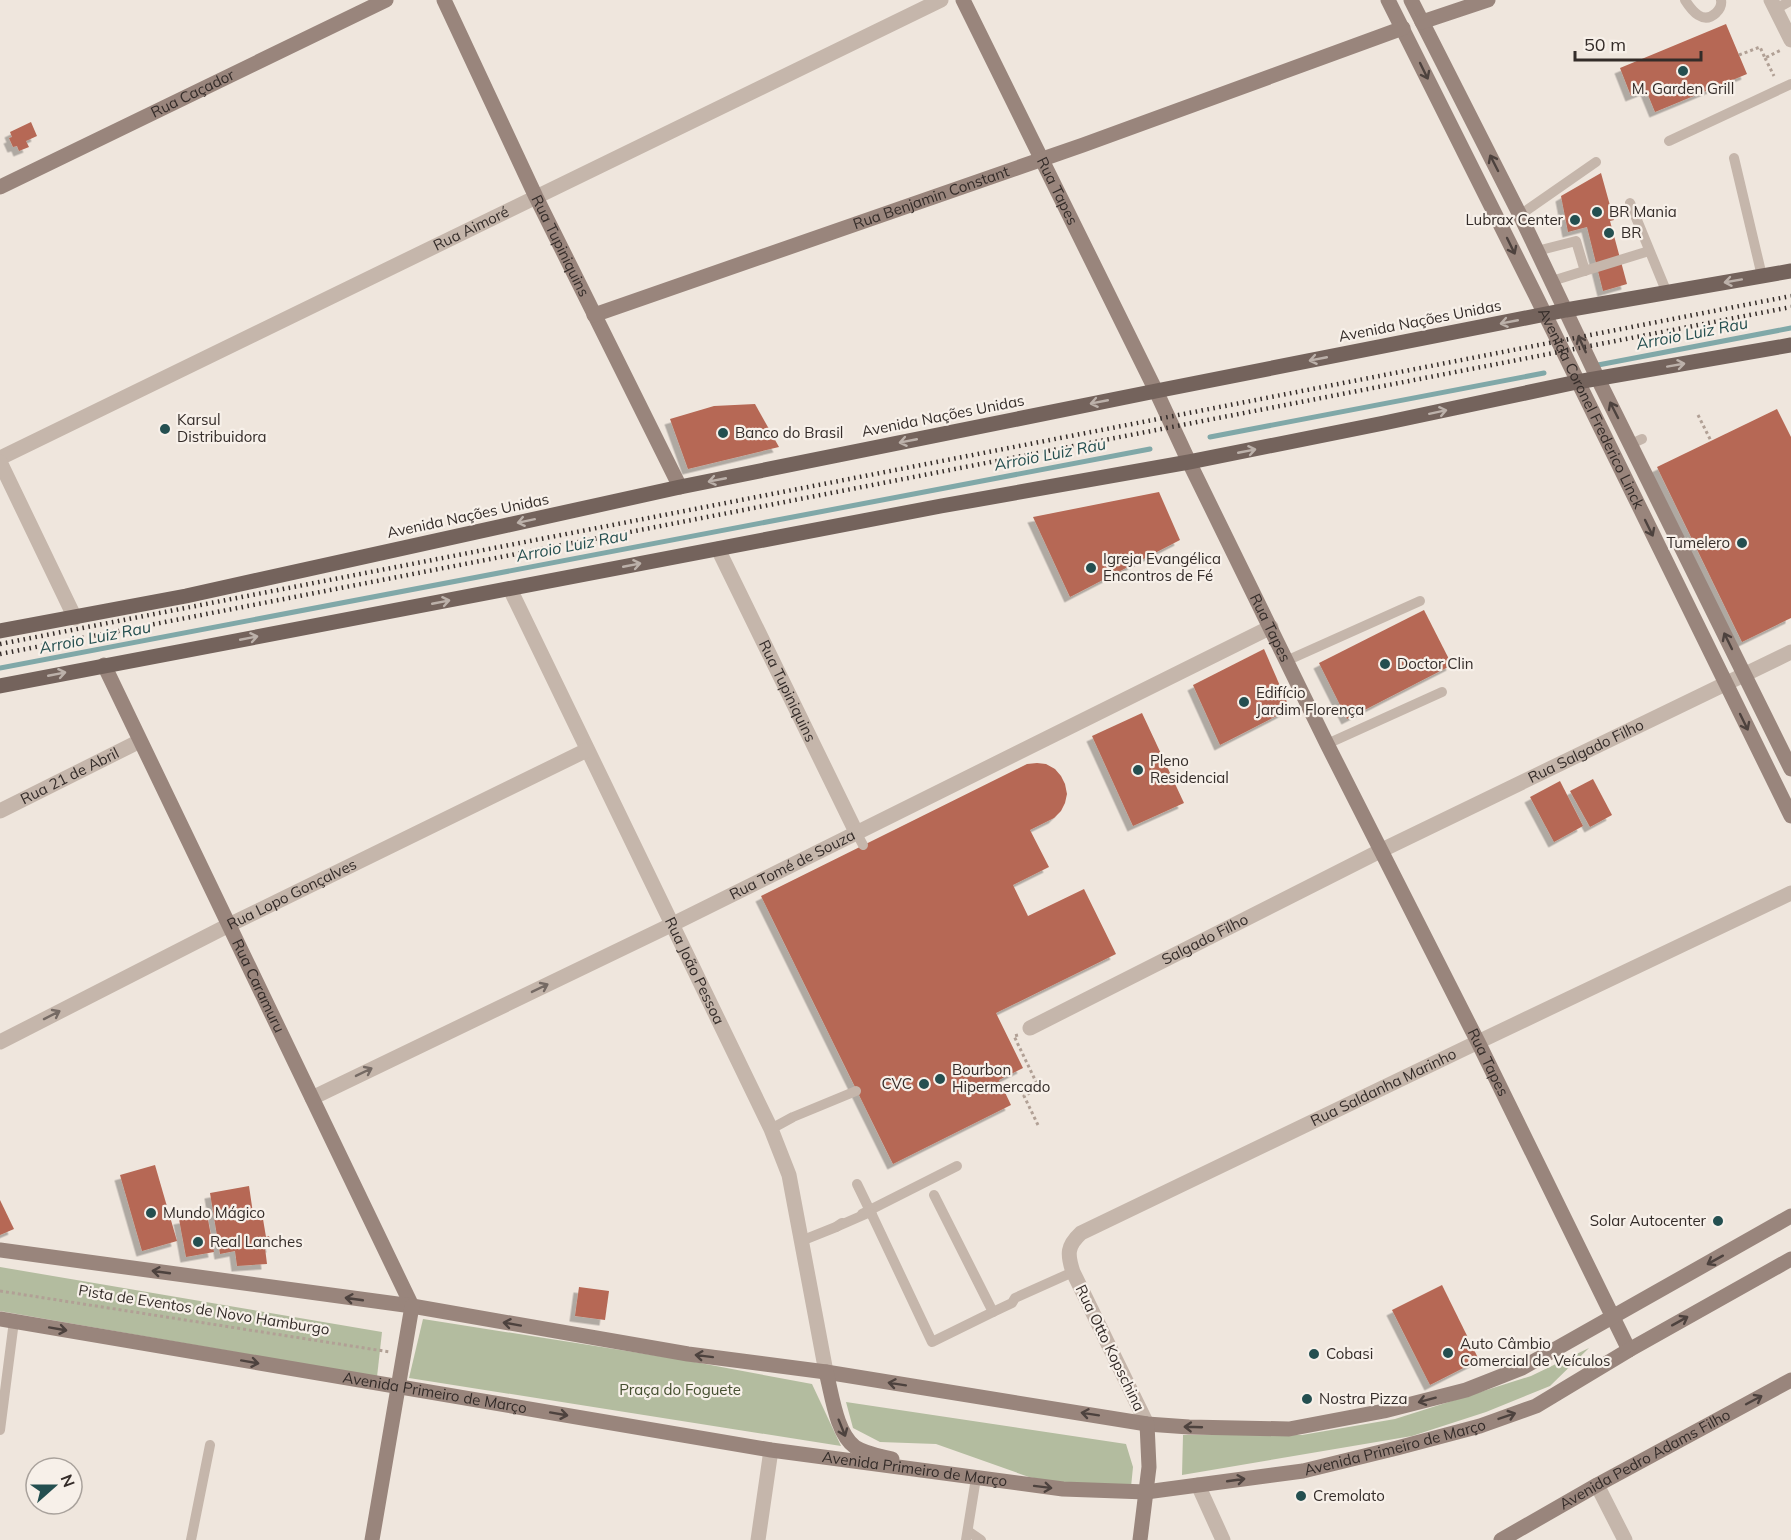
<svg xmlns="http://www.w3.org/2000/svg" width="1791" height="1540" font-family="Mulish,sans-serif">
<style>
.green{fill:#b3bc9f}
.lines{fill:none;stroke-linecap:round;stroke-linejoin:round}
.stream{stroke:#80a8a8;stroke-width:5}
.building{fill:#b66854;filter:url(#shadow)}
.path{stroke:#b1a095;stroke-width:3;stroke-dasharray:3 3;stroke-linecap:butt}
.lane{stroke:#c5b6ab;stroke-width:10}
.street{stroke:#c5b6ab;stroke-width:15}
.secondary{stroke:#99857c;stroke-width:15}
.primary{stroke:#74635c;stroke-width:15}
.rail{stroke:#342c29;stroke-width:4.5;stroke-dasharray:1.5 4.5;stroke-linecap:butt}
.oneway{stroke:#4d423e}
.oneway2{stroke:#bcb1aa}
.oneway3{stroke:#756a64}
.poi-dot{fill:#244f50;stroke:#f7f0e9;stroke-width:2}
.labels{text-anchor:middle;stroke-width:4.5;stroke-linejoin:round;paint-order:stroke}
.poi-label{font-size:15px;fill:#342c29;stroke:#f7f0e9;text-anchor:start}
.street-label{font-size:15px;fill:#342c29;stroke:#f7f0e9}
.park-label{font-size:15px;fill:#454f30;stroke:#f7f0e9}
.water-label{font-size:16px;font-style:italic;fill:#244f50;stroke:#f7f0e9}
</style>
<defs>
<filter id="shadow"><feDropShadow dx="-5.5" dy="5.5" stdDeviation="0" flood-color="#0004"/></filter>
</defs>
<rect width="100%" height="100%" fill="#efe6dd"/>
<g class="green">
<polygon points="0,1267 382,1332 377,1377 0,1311"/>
<polygon points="423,1319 684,1360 812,1384 841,1446 409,1378"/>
<polygon points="1589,1348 1550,1386 1486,1412 1412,1436 1182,1475 1183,1435 1302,1435 1395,1419 1531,1376"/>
<polygon points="846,1402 1126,1444 1133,1467 1131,1487 1065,1484 1029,1477 936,1444 880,1442 853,1428"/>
</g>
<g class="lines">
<g class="stream">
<polyline points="1598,365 1791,328"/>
<polyline points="1210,437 1544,373"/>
<polyline points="0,668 1150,449"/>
</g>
</g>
<g class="building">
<polygon points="1726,24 1747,74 1655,112 1646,90 1631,96 1620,68"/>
<polygon points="31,122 37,136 26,141 29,147 19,151 17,146 13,147 9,138 12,137 10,132"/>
<polygon points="1601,173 1614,220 1610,221 1627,284 1603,291 1587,227 1568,232 1561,196"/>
<polygon points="755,404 779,447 688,469 670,419 714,406"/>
<polygon points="1777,409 1791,437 1791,618 1742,642 1657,467"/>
<polygon points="1159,492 1180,540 1070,597 1033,517"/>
<polygon points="1424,610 1452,665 1347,719 1319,663"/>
<polygon points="1264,649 1290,709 1220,745 1193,685"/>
<polygon points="1142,713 1184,803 1133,826 1092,736"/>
<polygon points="1037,763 1046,764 1055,769 1061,776 1065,784 1067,794 1065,803 1061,811 1054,818 1030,830 1049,867 1013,885 1028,916 1084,889 1116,954 996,1013 1023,1068 999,1080 1011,1105 893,1164 761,896 1027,764"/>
<polygon points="1593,779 1612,815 1590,827 1570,791"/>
<polygon points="1560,781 1583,826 1554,842 1530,797"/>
<polygon points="155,1165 177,1241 142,1251 120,1175"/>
<polygon points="249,1186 254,1220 263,1219 266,1237 269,1236 272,1247 265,1248 267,1264 237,1266 235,1251 220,1254 210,1193"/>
<polygon points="0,1200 14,1229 0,1235"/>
<polygon points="207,1214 214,1252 186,1257 179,1219"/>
<polygon points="1442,1285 1479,1360 1430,1385 1392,1310"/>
<polygon points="579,1287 609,1291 605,1320 575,1316"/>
</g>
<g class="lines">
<g class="path">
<polyline points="1739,55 1760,47 1765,58 1781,50"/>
<polyline points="1765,58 1774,76"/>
<polyline points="1698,415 1711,441"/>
<polyline points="1018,1035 1014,1036 1039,1088 1024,1096 1038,1125"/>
<polyline points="0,1291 390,1352"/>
</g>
<g class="lane">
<path d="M 1685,0 C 1692,11 1703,25 1716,13 C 1720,9 1722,5 1721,0"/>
<polyline points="1776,9 1790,1"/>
<polyline points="1669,141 1791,84"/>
<polyline points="1734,158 1762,276"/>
<polyline points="1630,203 1667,293"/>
<polyline points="1520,215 1596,162"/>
<polyline points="1537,251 1576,241 1585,271"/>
<polyline points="1552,281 1649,251"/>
<polyline points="1631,444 1642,439"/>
<polyline points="1286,661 1420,601"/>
<polyline points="1327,744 1442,692"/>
<polyline points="856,832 863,845"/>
<polyline points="771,1129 793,1117 856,1091"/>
<polyline points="857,1184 872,1215"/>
<polyline points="862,1214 957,1166"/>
<polyline points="836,1227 868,1213 872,1215 932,1342 993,1312 934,1195"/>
<polyline points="801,1241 836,1227 842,1223"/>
<polyline points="993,1312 1012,1303 1015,1298 1073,1272"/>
<polyline points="0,1430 14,1321"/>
<polyline points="968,1531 981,1540"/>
<polyline points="191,1540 210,1445"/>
<polyline points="966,1540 976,1478"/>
</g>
<g class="street">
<polyline points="1771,0 1791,40"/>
<path id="s1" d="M 0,458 L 941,0"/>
<polyline points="0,462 75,618"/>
<path id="s2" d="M 718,549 L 856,832"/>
<path id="s3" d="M 510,589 L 771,1129 L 789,1175 L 826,1372"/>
<path id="s4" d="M 0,811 L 140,741"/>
<path id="s5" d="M 1030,1028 L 1380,851 L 1791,652"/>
<path id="s6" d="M 0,1042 L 229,925 L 587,750"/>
<path id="s7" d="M 312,1098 L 673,924 L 1271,627"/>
<path id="s8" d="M 1147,1424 L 1073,1272 C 1067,1254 1067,1246 1081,1233 L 1478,1042 L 1791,893"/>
<polyline points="1198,1485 1223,1540"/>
<polyline points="1597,1485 1625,1540"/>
<polyline points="758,1540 771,1450"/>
</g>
<g class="secondary">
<path id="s9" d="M 444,0 L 536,197 L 680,487"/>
<path id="s10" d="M 963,0 L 1156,391 L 1189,462 L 1327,744 L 1478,1042 L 1629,1350"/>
<path id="s11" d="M 1388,0 L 1535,294 L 1791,816"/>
<polyline points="1411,0 1520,215 1598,379 1791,769"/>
<polyline points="1422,22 1488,0"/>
<path id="s12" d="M 0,187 L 386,0"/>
<path id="s13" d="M 594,315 L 1083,145 L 1403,28"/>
<path id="s14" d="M 104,665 L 412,1306"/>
<polyline points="0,1250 412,1306 688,1354 826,1372 1147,1424 1189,1427 1289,1429 1384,1411 1466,1390 1522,1368 1791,1216"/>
<path id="s15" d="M 0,1319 L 771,1450 L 1063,1489 L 1146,1492 L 1303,1471 L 1397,1448 L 1480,1426 L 1536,1406 L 1629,1350 L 1791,1259"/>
<path d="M 826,1372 C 832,1394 836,1433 855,1447 C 866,1454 880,1456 892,1459"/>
<polyline points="372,1540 412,1306"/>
<polyline points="1140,1540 1149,1467 1147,1424"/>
<path id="s16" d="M 1501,1540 L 1597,1485 L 1791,1380"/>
</g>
<g class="primary">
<polyline points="0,631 186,596 680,487 1156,391 1566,310 1791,271"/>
<polyline points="0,686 941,506 1189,462 1384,423 1577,382 1791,345"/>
</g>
<g class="rail">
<polyline points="0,644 1791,296"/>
<polyline points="0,654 1791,307"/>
</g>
</g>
<defs><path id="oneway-shaft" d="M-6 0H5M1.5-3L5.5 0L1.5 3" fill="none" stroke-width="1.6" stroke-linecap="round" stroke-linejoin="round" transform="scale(1.5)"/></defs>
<g class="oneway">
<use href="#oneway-shaft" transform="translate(1424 71) rotate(64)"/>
<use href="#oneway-shaft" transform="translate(1494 163) rotate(-117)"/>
<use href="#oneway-shaft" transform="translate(1511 246) rotate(64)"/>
<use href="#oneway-shaft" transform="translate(1582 344) rotate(-115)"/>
<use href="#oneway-shaft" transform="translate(1614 410) rotate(-117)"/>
<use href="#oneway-shaft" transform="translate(1649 528) rotate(64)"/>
<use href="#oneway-shaft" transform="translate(1728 641) rotate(-116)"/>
<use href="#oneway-shaft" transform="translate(1744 722) rotate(64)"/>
<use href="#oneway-shaft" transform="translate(1715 1260) rotate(151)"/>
<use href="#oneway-shaft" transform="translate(161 1272) rotate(-172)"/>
<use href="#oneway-shaft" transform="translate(354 1299) rotate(-172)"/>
<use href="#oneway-shaft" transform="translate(1680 1321) rotate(-29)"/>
<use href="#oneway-shaft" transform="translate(512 1324) rotate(-170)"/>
<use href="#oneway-shaft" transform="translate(58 1329) rotate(10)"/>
<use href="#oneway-shaft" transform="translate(704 1356) rotate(-173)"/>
<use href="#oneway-shaft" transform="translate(250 1362) rotate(10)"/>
<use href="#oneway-shaft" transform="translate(897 1384) rotate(-171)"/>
<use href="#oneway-shaft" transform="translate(1427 1400) rotate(165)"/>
<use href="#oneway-shaft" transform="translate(1754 1400) rotate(-28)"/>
<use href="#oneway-shaft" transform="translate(559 1414) rotate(10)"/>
<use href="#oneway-shaft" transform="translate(1090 1414) rotate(-171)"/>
<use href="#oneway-shaft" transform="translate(1507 1416) rotate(-19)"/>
<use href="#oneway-shaft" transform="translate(1193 1427) rotate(-178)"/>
<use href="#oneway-shaft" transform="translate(842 1428) rotate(68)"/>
<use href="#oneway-shaft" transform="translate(1236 1480) rotate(-8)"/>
<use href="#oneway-shaft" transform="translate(1043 1487) rotate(7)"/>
</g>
<g class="oneway2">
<use href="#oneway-shaft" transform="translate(1733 281) rotate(170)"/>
<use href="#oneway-shaft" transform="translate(1509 322) rotate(169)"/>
<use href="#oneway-shaft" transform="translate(1318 359) rotate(169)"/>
<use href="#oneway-shaft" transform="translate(1676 365) rotate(-10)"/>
<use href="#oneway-shaft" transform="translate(1099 402) rotate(169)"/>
<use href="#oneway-shaft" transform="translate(1438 412) rotate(-12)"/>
<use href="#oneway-shaft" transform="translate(908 441) rotate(169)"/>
<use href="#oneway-shaft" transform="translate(1247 451) rotate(-11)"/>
<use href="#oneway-shaft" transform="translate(717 480) rotate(169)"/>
<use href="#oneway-shaft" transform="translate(526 521) rotate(168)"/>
<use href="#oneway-shaft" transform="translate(632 565) rotate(-11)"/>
<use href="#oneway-shaft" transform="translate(441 602) rotate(-11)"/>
<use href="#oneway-shaft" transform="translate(249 638) rotate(-11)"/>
<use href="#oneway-shaft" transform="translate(57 674) rotate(-11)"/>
</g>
<g class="oneway3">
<use href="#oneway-shaft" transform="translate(540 988) rotate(-26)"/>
<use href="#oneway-shaft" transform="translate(52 1015) rotate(-27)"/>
<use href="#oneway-shaft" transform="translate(364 1072) rotate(-26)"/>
</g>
<g class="poi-dot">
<circle cx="1683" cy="71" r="6"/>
<circle cx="1597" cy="212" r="6"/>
<circle cx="1575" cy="220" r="6"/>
<circle cx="1609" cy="233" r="6"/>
<circle cx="165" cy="429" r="6"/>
<circle cx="723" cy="433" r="6"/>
<circle cx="1742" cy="543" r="6"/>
<circle cx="1091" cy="568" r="6"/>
<circle cx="1385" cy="664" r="6"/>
<circle cx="1244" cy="702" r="6"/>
<circle cx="1138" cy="770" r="6"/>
<circle cx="940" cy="1079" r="6"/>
<circle cx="924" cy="1084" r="6"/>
<circle cx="151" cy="1213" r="6"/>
<circle cx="1718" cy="1221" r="6"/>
<circle cx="198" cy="1242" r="6"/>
<circle cx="1448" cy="1353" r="6"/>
<circle cx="1314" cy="1354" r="6"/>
<circle cx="1307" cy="1399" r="6"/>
<circle cx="1301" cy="1496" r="6"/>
</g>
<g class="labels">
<g class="poi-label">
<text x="1683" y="94" text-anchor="middle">M. Garden Grill</text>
<text x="1609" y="217">BR Mania</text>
<text x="1563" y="225" text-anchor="end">Lubrax Center</text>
<text x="1621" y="238">BR</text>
<text x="177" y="425">Karsul<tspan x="177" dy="17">Distribuidora</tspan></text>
<text x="735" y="438">Banco do Brasil</text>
<text x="1730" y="548" text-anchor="end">Tumelero</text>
<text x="1103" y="564">Igreja Evangélica<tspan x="1103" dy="17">Encontros de Fé</tspan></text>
<text x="1397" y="669">Doctor Clin</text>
<text x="1256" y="698">Edifício<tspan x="1256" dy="17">Jardim Florença</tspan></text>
<text x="1150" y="766">Pleno<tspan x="1150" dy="17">Residencial</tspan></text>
<text x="952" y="1075">Bourbon<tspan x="952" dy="17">Hipermercado</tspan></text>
<text x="912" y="1089" text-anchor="end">CVC</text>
<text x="163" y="1218">Mundo Mágico</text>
<text x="1706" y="1226" text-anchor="end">Solar Autocenter</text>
<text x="210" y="1247">Real Lanches</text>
<text x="1460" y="1349">Auto Câmbio<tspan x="1460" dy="17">Comercial de Veículos</tspan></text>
<text x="1326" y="1359">Cobasi</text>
<text x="1319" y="1404">Nostra Pizza</text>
<text x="1313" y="1501">Cremolato</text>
</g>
<g class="street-label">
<text dy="5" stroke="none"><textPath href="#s12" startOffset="214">Rua Caçador</textPath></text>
<text dy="5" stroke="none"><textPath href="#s10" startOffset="213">Rua Tapes</textPath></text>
<text dy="5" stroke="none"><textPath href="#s13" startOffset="357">Rua Benjamin Constant</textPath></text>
<text dy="5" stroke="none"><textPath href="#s1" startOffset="524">Rua Aimoré</textPath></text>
<text dy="5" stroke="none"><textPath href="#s9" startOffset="272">Rua Tupiniquins</textPath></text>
<text transform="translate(1420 321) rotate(-11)" y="5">Avenida Nações Unidas</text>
<text dy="5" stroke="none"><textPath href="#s11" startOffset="456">Avenida Coronel Frederico Linck</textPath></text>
<text transform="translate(943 416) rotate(-11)" y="5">Avenida Nações Unidas</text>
<text transform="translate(468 516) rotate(-12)" y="5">Avenida Nações Unidas</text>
<text dy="5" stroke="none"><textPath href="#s10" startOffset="699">Rua Tapes</textPath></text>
<text dy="5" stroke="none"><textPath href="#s2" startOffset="158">Rua Tupiniquins</textPath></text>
<text dy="5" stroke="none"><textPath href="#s5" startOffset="621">Rua Salgado Filho</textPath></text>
<text dy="5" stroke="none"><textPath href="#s4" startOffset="78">Rua 21 de Abril</textPath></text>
<text dy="5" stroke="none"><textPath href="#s7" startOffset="534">Rua Tomé de Souza</textPath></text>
<text dy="5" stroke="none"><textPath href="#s6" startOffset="327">Rua Lopo Gonçalves</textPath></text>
<text dy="5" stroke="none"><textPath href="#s5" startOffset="196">Salgado Filho</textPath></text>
<text dy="5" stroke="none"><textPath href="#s3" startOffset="424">Rua João Pessoa</textPath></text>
<text dy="5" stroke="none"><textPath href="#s14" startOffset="356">Rua Caramuru</textPath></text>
<text dy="5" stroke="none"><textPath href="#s10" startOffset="1185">Rua Tapes</textPath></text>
<text dy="5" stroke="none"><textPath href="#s8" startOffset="548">Rua Saldanha Marinho</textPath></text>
<text transform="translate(204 1310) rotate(9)" y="5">Pista de Eventos de Novo Hamburgo</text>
<text transform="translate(1110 1348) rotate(64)" y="5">Rua Otto Kopschina</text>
<text dy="5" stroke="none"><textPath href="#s15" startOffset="441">Avenida Primeiro de Março</textPath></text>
<text dy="5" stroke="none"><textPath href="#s15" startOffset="1413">Avenida Primeiro de Março</textPath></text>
<text dy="5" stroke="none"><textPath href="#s16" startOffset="165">Avenida Pedro Adams Filho</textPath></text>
<text dy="5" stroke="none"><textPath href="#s15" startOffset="927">Avenida Primeiro de Março</textPath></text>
</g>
<g class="park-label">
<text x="680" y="1395">Praça do Foguete</text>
</g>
<g class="water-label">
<text transform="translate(1692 333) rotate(-11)" y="6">Arroio Luiz Rau</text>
<text transform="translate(1050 454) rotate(-11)" y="6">Arroio Luiz Rau</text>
<text transform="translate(572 545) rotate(-11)" y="6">Arroio Luiz Rau</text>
<text transform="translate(95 637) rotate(-11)" y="6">Arroio Luiz Rau</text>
</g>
</g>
<g transform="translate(54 1486) rotate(69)"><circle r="28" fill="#f7f0e9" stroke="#a9a29c" stroke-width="1.5"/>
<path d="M0-4.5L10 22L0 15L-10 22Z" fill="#244f50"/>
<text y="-9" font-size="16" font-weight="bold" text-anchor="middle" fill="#342c29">N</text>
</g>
<path d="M1575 51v9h126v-9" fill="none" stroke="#342c29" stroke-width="3"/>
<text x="1584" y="51" font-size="18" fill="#342c29" stroke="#f7f0e9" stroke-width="4.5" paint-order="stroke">50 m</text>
</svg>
